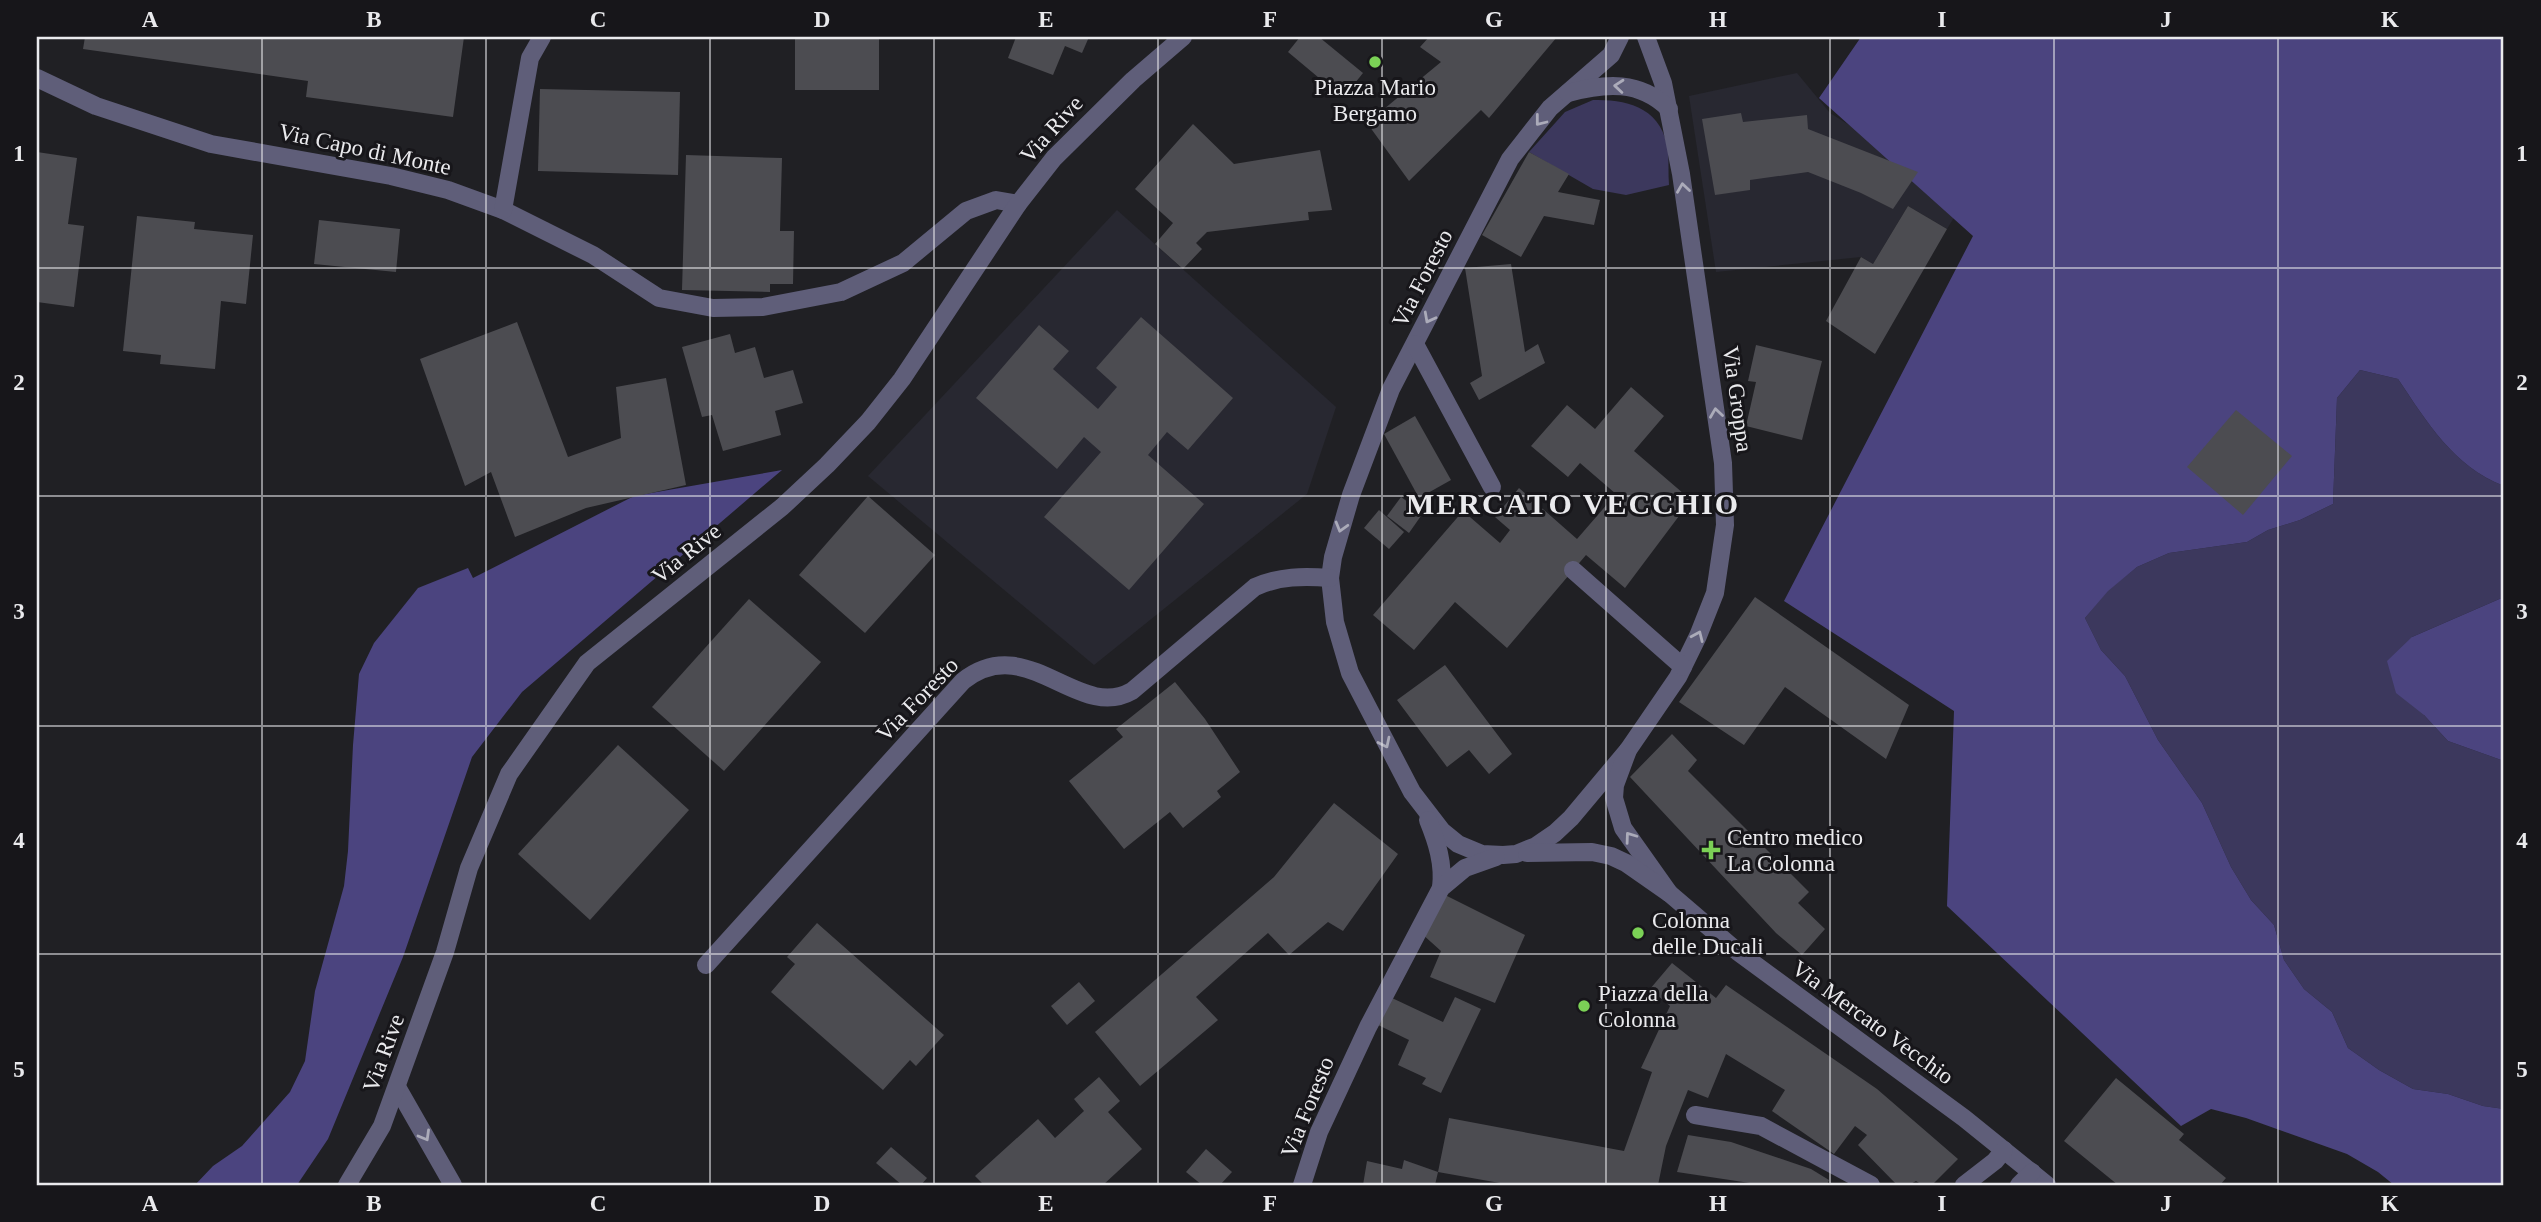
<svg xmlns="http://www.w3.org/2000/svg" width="2541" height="1222" font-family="Georgia,serif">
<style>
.built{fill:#282831}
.green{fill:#3c385d}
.forest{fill:#4b447f}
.building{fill:#4c4c51}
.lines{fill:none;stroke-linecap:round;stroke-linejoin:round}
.minor{stroke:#5f5e79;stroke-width:18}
.oneway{stroke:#ababb9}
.grid{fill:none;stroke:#eaeaed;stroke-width:2;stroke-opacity:0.55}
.poi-dot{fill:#7bd156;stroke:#17161a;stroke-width:2.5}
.labels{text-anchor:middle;stroke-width:6;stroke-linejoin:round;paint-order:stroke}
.poi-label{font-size:23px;fill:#eaeaed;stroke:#17161a;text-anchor:start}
.street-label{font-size:23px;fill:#eaeaed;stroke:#17161a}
.district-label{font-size:30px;font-weight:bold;letter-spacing:2px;fill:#eaeaed;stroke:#17161a}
.neatline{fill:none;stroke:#eaeaed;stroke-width:2.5}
.grid-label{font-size:23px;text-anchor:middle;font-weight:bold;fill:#eaeaed}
</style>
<rect width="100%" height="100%" fill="#202024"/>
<g class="built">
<polygon points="1797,73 1830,113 1966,198 1947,229 1908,206 1873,264 1861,257 1716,272 1689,96"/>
<polygon points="1117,210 1336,407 1307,494 1094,665 868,476"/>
</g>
<g class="green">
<path d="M 1593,100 C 1629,99 1663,109 1668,151 C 1669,162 1668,174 1669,185 L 1626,195 L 1593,189 L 1529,152 L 1565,112 Z"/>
<path d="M 2360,370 L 2398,379 C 2427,422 2453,466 2504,486 L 2504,597 L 2412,637 L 2424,715 L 2448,741 L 2504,761 L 2504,1109 L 2483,1106 L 2448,1094 L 2413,1089 L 2379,1070 L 2348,1048 L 2332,1012 L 2304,989 L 2284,960 L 2274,925 L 2251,900 L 2231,867 L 2202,803 L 2158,740 L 2125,676 L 2101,650 L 2085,618 L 2108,590 L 2137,567 L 2169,553 L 2247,542 L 2268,530 L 2300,520 L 2333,504 L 2337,398 Z"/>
</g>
<g class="forest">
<path d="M 1861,37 L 2504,37 L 2504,486 C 2453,466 2427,422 2398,379 L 2360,370 L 2337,398 L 2333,504 L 2300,520 L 2268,530 L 2247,542 L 2169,553 L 2137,567 L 2108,591 L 2085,618 L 2101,650 L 2125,676 L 2158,740 L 2202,803 L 2231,867 L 2251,900 L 2274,925 L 2284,960 L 2304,989 L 2332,1012 L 2348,1048 L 2379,1070 L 2413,1089 L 2448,1094 L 2483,1106 L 2504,1109 L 2504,1185 L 2394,1185 L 2378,1172 L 2347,1154 L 2246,1118 L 2211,1109 L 2181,1126 L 1947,906 L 1954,711 L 1784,601 L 1973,236 L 1819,98 Z"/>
<polygon points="782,470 522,692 472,757 403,957 328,1139 297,1185 195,1185 213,1166 242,1146 290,1092 305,1061 315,991 344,886 348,851 353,745 359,674 374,643 418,588 468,568 473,578 634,496"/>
<polygon points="2504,597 2504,761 2448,741 2424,715 2396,693 2387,661 2412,637"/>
</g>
<g class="building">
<polygon points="85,37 464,37 453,117 306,97 308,81 83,49"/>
<rect x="795" y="37" width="84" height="53"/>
<polygon points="1016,37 1089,37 1082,53 1065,46 1053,75 1008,58"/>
<polygon points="1300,37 1319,37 1363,73 1343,98 1288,52"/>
<polygon points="1429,37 1557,37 1489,118 1481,110 1409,181 1367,123 1441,62 1420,47"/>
<polygon points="540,89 680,92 678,175 538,171"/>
<polygon points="1741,113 1743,122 1807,115 1808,129 1918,172 1893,209 1861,193 1808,172 1750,180 1750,190 1715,195 1702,119"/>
<polygon points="1193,124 1234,164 1320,150 1332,210 1308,212 1309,220 1207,232 1196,243 1202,249 1183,269 1155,244 1173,223 1135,189"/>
<polygon points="37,152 77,158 68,224 84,226 74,307 37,302"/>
<polygon points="1529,152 1569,174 1558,192 1600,200 1594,225 1544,216 1521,257 1482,235"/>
<polygon points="686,155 782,158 780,231 794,231 793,284 770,284 770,292 682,290"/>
<polygon points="1908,206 1947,229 1875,354 1826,321 1861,257 1873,264"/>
<polygon points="137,216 195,222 194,229 253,235 246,304 221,301 215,369 160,364 161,355 123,351"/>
<polygon points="319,220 400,229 396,272 314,264"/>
<polygon points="1511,264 1525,352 1538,344 1545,363 1479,400 1470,383 1482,376 1465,268"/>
<polygon points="1141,317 1233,398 1188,450 1167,432 1148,455 1204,504 1129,590 1044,517 1101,452 1084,437 1057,469 976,398 1039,325 1069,351 1053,369 1098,409 1117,387 1096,368"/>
<polygon points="517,322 568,457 621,438 616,387 666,378 686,485 586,508 515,537 491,472 465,486 420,359"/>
<polygon points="730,334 735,353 755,347 764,378 793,370 803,403 775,411 781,435 723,451 712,415 702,417 682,347"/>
<polygon points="1756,345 1822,361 1802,440 1746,426 1756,382 1748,381"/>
<polygon points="1631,387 1664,416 1634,451 1691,500 1625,588 1586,555 1507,648 1455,602 1414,650 1373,615 1463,511 1500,543 1510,530 1495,517 1519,488 1577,539 1616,494 1580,463 1568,477 1531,446 1567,405 1595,429"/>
<polygon points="2236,410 2292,456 2243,515 2187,467"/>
<polygon points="1415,416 1451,480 1419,498 1384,434"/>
<polygon points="868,496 935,555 865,633 799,575"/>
<polygon points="1401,497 1423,513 1409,533 1387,516"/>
<polygon points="1379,510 1404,532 1389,549 1364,528"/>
<polygon points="1755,597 1909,705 1886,759 1785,687 1744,745 1679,702"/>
<polygon points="749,599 821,662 724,771 652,707"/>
<polygon points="1445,665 1512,754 1489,774 1469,750 1447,767 1397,700"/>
<polygon points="1175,682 1205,719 1240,772 1217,791 1221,797 1183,828 1170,812 1124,849 1069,781 1123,737 1116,729"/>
<polygon points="1672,734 1697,760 1688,771 1809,892 1798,903 1825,929 1802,955 1776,933 1630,777"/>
<polygon points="618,745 689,810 590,920 518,854"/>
<polygon points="1334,803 1398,854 1343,931 1328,922 1289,955 1268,933 1196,997 1218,1020 1140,1086 1095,1032 1274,877"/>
<polygon points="1445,895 1525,935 1495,1003 1430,977 1441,951 1421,933"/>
<polygon points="817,923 944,1035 916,1066 910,1060 883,1090 771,992 795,964 787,957"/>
<polygon points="1672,963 1716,998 1726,985 1877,1089 1958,1159 1932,1185 1922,1185 1916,1181 1909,1185 1897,1185 1858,1145 1867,1135 1855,1126 1834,1154 1772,1111 1785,1090 1726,1054 1708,1098 1688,1090 1666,1146 1658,1185 1511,1185 1438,1172 1435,1185 1363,1185 1367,1161 1402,1169 1404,1160 1438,1172 1449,1118 1624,1151 1652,1072 1641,1068 1670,1006 1650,989"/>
<polygon points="1079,982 1095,1001 1067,1025 1051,1006"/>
<polygon points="1455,997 1481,1009 1441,1093 1422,1084 1426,1078 1398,1065 1409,1040 1376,1024 1392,998 1443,1022"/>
<polygon points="1099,1077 1120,1101 1108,1112 1142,1149 1103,1185 984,1185 975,1176 1038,1119 1055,1138 1084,1111 1074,1099"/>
<polygon points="2116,1078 2184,1134 2179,1140 2226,1178 2220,1185 2118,1185 2064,1141"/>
<polygon points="1688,1135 1731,1142 1811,1169 1829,1180 1827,1185 1763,1185 1677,1172"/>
<polygon points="891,1147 927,1178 921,1185 902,1185 876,1163"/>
<polygon points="1206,1149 1232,1172 1220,1185 1202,1185 1186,1172"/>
</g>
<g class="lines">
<g class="minor">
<polyline points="1620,37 1611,55 1550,108 1510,159 1391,389 1351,495 1333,557 1330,578 1335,622 1350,673 1412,792 1442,831 1458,844 1482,854 1503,855 1516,854 1536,846 1555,833 1571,818 1628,750"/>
<polyline points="1646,37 1663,83 1681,174 1723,463 1725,525 1715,593 1698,636 1678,677 1628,750 1615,785 1614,798 1623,828 1669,893"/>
<polyline points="37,78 96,106 211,144 391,176 448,190 503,210 593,255 659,298 713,308 763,307 841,292 903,263 966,211 996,200 1018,204"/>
<path d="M 1568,93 C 1605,83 1640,80 1669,109"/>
<polyline points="503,210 530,58 542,37"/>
<polyline points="1415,344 1492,487"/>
<polyline points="1573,570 1683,667"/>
<path d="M 1428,820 C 1437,842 1444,864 1441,888"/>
<polyline points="1527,853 1592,852 1611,856 1626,863 1669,893 1738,952 1964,1118 2047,1185"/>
<path d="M 706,965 L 963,681 C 1027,630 1078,722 1132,691 L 1255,587 C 1279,576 1304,576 1330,578"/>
<polyline points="397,1087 453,1185"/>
<polyline points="1695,1115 1761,1126 1871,1185"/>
<polyline points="347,1185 382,1126 445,952 469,868 509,774 587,663 782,507 827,465 868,422 902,379 1018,204 1054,158 1133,80 1183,37"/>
<polyline points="1302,1185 1319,1132 1368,1027 1441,888 1465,868 1496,857"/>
<polyline points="1964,1185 1995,1161 2004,1150"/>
<polyline points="2019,1185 2032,1172"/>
</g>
</g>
<defs><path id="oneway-chevron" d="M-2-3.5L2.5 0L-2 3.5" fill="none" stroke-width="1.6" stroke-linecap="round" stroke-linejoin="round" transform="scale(1.75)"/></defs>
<g class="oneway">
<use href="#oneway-chevron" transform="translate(1619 86) rotate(-175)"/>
<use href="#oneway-chevron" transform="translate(1540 121) rotate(128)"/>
<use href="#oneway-chevron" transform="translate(1683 188) rotate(-98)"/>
<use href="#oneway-chevron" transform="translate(1429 318) rotate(118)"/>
<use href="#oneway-chevron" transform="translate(1716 413) rotate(-98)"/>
<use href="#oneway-chevron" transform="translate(1341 527) rotate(106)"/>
<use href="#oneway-chevron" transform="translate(1698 636) rotate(-66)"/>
<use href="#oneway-chevron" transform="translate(1385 743) rotate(64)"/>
<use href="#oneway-chevron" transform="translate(1630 837) rotate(-126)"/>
<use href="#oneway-chevron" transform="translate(425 1136) rotate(60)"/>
</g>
<path class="grid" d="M 262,37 L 262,1185M 486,37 L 486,1185M 710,37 L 710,1185M 934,37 L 934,1185M 1158,37 L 1158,1185M 1382,37 L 1382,1185M 1606,37 L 1606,1185M 1830,37 L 1830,1185M 2054,37 L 2054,1185M 2278,37 L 2278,1185M 37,268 L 2504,268M 37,496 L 2504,496M 37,726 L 2504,726M 37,954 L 2504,954"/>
<g class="poi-dot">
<circle cx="1375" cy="62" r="7"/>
<path d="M1707.5 839.5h7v7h7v7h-7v7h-7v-7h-7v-7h7z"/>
<circle cx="1638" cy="933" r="7"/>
<circle cx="1584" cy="1006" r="7"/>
</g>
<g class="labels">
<g class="poi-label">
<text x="1375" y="95" text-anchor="middle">Piazza Mario<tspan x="1375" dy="26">Bergamo</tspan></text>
<text x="1727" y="845">Centro medico<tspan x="1727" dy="26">La Colonna</tspan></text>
<text x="1652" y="928">Colonna<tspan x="1652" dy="26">delle Ducali</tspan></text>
<text x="1598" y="1001">Piazza della<tspan x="1598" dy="26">Colonna</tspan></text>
</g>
<g class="street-label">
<text transform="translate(1051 129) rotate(-48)" y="8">Via Rive</text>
<text transform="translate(365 149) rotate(12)" y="8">Via Capo di Monte</text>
<text transform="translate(1422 278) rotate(-63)" y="8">Via Foresto</text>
<text transform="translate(1738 399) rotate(82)" y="8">Via Groppa</text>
<text transform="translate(686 553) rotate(-39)" y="8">Via Rive</text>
<text transform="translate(917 699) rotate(-46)" y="8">Via Foresto</text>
<text transform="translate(1873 1022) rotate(36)" y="8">Via Mercato Vecchio</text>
<text transform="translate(383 1053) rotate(-70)" y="8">Via Rive</text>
<text transform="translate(1307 1107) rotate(-68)" y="8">Via Foresto</text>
</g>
<g class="district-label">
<text x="1573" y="514">MERCATO VECCHIO</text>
</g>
</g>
<rect width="2541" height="1222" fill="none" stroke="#17161a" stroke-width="77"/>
<rect x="38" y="38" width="2464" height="1146" class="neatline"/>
<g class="grid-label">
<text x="150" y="27">A</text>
<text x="374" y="27">B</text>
<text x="598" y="27">C</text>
<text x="822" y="27">D</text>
<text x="1046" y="27">E</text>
<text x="1270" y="27">F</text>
<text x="1494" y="27">G</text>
<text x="1718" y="27">H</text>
<text x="1942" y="27">I</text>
<text x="2166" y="27">J</text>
<text x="2390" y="27">K</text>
<text x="19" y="161">1</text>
<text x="2522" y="161">1</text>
<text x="19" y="390">2</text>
<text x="2522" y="390">2</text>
<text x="19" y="619">3</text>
<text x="2522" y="619">3</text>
<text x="19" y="848">4</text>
<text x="2522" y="848">4</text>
<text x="19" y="1077">5</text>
<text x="2522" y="1077">5</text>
<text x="150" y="1211">A</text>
<text x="374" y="1211">B</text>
<text x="598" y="1211">C</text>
<text x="822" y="1211">D</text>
<text x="1046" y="1211">E</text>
<text x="1270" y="1211">F</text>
<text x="1494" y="1211">G</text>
<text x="1718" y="1211">H</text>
<text x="1942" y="1211">I</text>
<text x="2166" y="1211">J</text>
<text x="2390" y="1211">K</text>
</g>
</svg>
